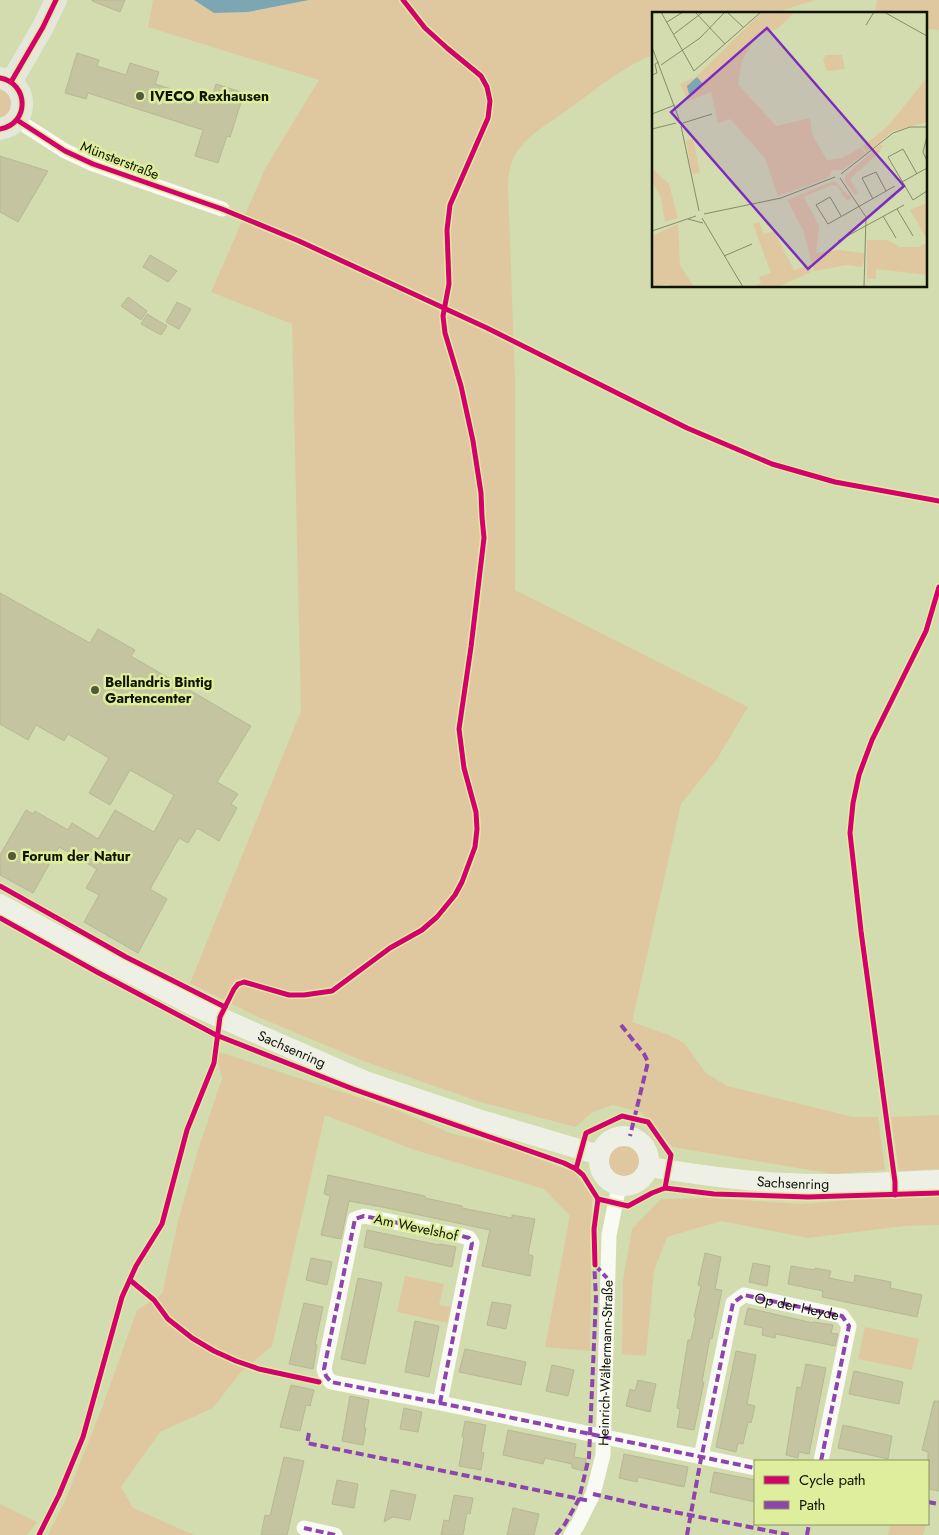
<svg xmlns="http://www.w3.org/2000/svg" width="939" height="1535" font-family="Jost,sans-serif">
<style>
.green{fill:#dfc89f}
.water{fill:#7ba6b2}
.building{fill:#c4c4a0;stroke:#b7b894}
.lines{fill:none;stroke-linecap:round;stroke-linejoin:round}
.street{stroke:#f8faf3;stroke-width:15}
.secondary{stroke:#eef0e6;stroke-width:20}
.primary{stroke:#e4e7d9;stroke-width:22}
.quiet{stroke:#8e44ad;stroke-width:4;stroke-dasharray:8 4;stroke-linecap:butt}
.cycleway-casing{stroke:#deee9d;stroke-width:8}
.cycleway{stroke:#d6006c;stroke-width:5}
.poi-dot{fill:#54593d;stroke:#deee9d;stroke-width:2}
.labels{text-anchor:middle;stroke-width:5;stroke-linejoin:round;paint-order:stroke}
.poi-label{font-size:14px;font-weight:bold;fill:#0f1300;stroke:#deee9d;text-anchor:start}
.street-label{font-size:14px;fill:#0f1300;stroke:#deee9d}
.inset-road{fill:none;stroke:#858c69;stroke-width:1}
.view{fill:#7b2cbf;fill-opacity:0.15;stroke:#7b2cbf;stroke-width:2.5}
.inset-edge{fill:none;stroke:#0f1300;stroke-width:2.5}
</style>
<rect width="100%" height="100%" fill="#d3dcaf"/>
<g class="green">
<path d="M 153,0 L 194,0 L 214,13 L 248,12 L 309,0 L 815,0 L 771,14 L 653,14 L 653,55 C 620,68 592,93 563,113 C 551,122 536,130 526,141 C 512,155 509,167 508,186 L 515,381 L 515,590 L 748,707 L 717,759 L 681,804 L 632,1022 L 669,1035 L 684,1043 L 706,1073 L 727,1086 L 853,1117 L 878,1117 L 885,1170 L 834,1174 L 672,1147 L 641,1112 L 613,1105 L 592,1112 L 576,1127 L 480,1102 L 366,1062 L 258,1017 L 190,983 L 301,711 L 292,324 L 211,292 L 266,167 L 319,80 L 148,27 Z"/>
<polygon points="877,0 939,0 939,30 925,29 925,14 875,14"/>
<polygon points="0,87 12,98 9,114 0,119"/>
<polygon points="216,1051 397,1110 450,1133 499,1144 576,1173 592,1198 590,1351 545,1347 570,1216 544,1189 412,1149 325,1115 272,1346 240,1373 213,1408 160,1432 121,1487 133,1508 194,1535 48,1535 65,1501 103,1405 137,1310 162,1294 178,1221 199,1147 222,1079"/>
<polygon points="939,1115 939,1169 899,1171 891,1117"/>
<circle cx="624" cy="1161" r="16"/>
<polygon points="939,1196 939,1225 904,1226 808,1238 721,1221 667,1237 654,1271 646,1356 622,1354 623,1280 632,1229 661,1199 710,1198 802,1204 885,1197"/>
<polygon points="405,1276 444,1284 439,1305 451,1307 447,1323 397,1312"/>
<polygon points="865,1327 919,1339 912,1370 858,1359"/>
<polygon points="0,1504 37,1522 27,1535 0,1535"/>
<polygon points="890,1524 926,1524 923,1535 888,1535"/>
</g>
<polygon class="water" points="194,0 309,0 248,12 214,13"/>
<g class="building">
<polygon points="92,0 125,0 120,12 92,1"/>
<polygon points="77,53 99,60 97,66 126,75 130,63 159,72 155,84 211,101 216,84 244,93 230,137 227,136 218,163 195,156 203,130 88,93 86,99 65,93"/>
<polygon points="0,156 48,171 18,222 0,212"/>
<polygon points="150,255 177,271 168,282 143,267"/>
<polygon points="128,297 147,311 141,320 121,306"/>
<polygon points="177,302 191,309 179,329 166,322"/>
<polygon points="147,314 167,326 161,335 141,324"/>
<polygon points="0,593 90,643 98,629 135,650 131,656 251,726 217,782 238,794 231,804 237,808 219,841 197,828 188,843 179,838 150,889 167,899 138,953 84,922 99,895 86,888 97,869 59,847 33,893 0,875 0,855 26,810 33,814 35,811 68,830 72,823 98,839 115,810 154,832 174,795 130,770 110,805 89,793 109,758 68,734 64,741 36,725 28,740 0,724"/>
<polygon points="328,1175 425,1196 425,1198 462,1206 462,1208 512,1218 512,1215 535,1219 528,1254 533,1256 530,1276 482,1266 490,1230 382,1207 349,1201 341,1239 321,1235 330,1196 324,1194"/>
<polygon points="367,1230 439,1245 439,1244 456,1247 452,1267 364,1247"/>
<polygon points="705,1253 721,1257 715,1289 722,1290 712,1339 710,1338 702,1382 704,1382 694,1430 677,1427 680,1409 677,1408 688,1340 691,1340 696,1317 694,1317 701,1286 698,1285"/>
<polygon points="311,1258 332,1262 327,1285 306,1280"/>
<polygon points="753,1263 770,1266 767,1286 749,1282"/>
<polygon points="791,1266 815,1270 815,1268 831,1271 829,1278 854,1283 855,1275 891,1282 890,1288 922,1295 917,1317 822,1297 823,1291 788,1284"/>
<polygon points="358,1278 382,1283 365,1364 341,1359"/>
<polygon points="492,1302 511,1305 506,1329 487,1325"/>
<polygon points="304,1303 323,1307 315,1345 317,1345 313,1369 289,1364"/>
<polygon points="748,1308 813,1323 813,1322 833,1325 831,1333 838,1334 835,1346 776,1334 775,1338 762,1335 763,1328 744,1324"/>
<polygon points="415,1321 439,1326 429,1377 405,1372"/>
<polygon points="465,1349 526,1362 521,1385 459,1372"/>
<polygon points="736,1351 756,1355 747,1404 755,1406 753,1415 751,1423 748,1422 743,1444 738,1443 736,1452 716,1447"/>
<polygon points="806,1364 826,1368 809,1454 799,1452 798,1458 786,1455 797,1387 801,1388"/>
<polygon points="552,1365 574,1370 568,1396 546,1391"/>
<polygon points="854,1371 903,1382 899,1404 849,1394"/>
<polygon points="638,1380 656,1384 650,1412 626,1406 630,1389 635,1391"/>
<polygon points="291,1385 314,1390 310,1406 306,1405 300,1431 280,1427"/>
<polygon points="350,1396 369,1400 364,1428 366,1428 363,1445 342,1441"/>
<polygon points="934,1401 939,1401 939,1491 928,1489 928,1452 922,1450"/>
<polygon points="404,1408 422,1412 418,1432 400,1429"/>
<polygon points="465,1421 486,1425 481,1452 484,1453 481,1470 459,1466 464,1437 462,1437"/>
<polygon points="843,1425 892,1436 888,1459 838,1448"/>
<polygon points="508,1430 576,1444 574,1457 586,1459 584,1471 572,1468 572,1464 545,1458 543,1464 503,1455"/>
<polygon points="624,1454 688,1467 684,1487 638,1477 637,1482 619,1478"/>
<polygon points="284,1457 304,1461 287,1535 261,1535 265,1515 270,1516"/>
<polygon points="714,1472 755,1480 755,1502 710,1492"/>
<polygon points="337,1480 358,1484 354,1508 332,1504"/>
<polygon points="391,1490 416,1495 410,1520 393,1517 384,1522"/>
<polygon points="454,1495 473,1498 470,1514 467,1513 463,1535 441,1535 444,1520 449,1521"/>
<polygon points="513,1508 539,1514 534,1535 507,1535"/>
</g>
<g class="lines">
<g class="street">
<polyline points="17,120 65,151 93,164 222,209"/>
<polyline points="440,1403 472,1243 469,1238 462,1236 364,1216 355,1219 324,1369 326,1376 331,1382 440,1403 755,1468"/>
<path id="s1" d="M 701,1457 L 733,1303 L 744,1295 L 842,1316 L 849,1326 L 821,1461"/>
<polyline points="304,1528 335,1535"/>
<path id="s2" d="M 571,1535 L 578,1524 L 593,1494 L 603,1455 L 609,1235 L 619,1186"/>
</g>
<g class="secondary">
<path id="s3" d="M 0,904 L 62,938 L 196,1007 L 365,1081 L 478,1119 L 599,1155"/>
<circle cx="624" cy="1161" r="25"/>
<path id="s4" d="M 649,1167 C 695,1174 740,1181 786,1183 C 837,1186 888,1182 939,1180"/>
</g>
<g class="primary">
<path d="M 0,78 C 29,83 30,124 0,129"/>
<polyline points="11,82 43,27 56,0"/>
</g>
<g class="quiet">
<polyline points="621,1025 644,1054 648,1062 630,1136"/>
<polyline points="595,1265 607,1278"/>
<polyline points="440,1403 472,1243 469,1238 462,1236 364,1216 355,1219 324,1369 326,1376 331,1382 440,1403 755,1468"/>
<polyline points="309,1433 307,1443 590,1501"/>
<polyline points="593,1494 649,1507 790,1535"/>
<polyline points="928,1502 939,1504"/>
<polyline points="304,1528 335,1535"/>
<polyline points="556,1535 565,1524 579,1499 589,1457 596,1298 594,1261"/>
<polyline points="687,1535 700,1464 733,1303 744,1295 842,1316 849,1326 821,1461"/>
<polyline points="807,1535 809,1524"/>
</g>
<defs>
<g id="cycleway">
<path d="M 0,78 C 29,83 30,124 0,129"/>
<polyline points="11,82 43,27 56,0"/>
<polyline points="17,120 65,151 93,164 222,209 299,241 487,328 687,428 772,464 835,482 939,501"/>
<polyline points="0,886 126,957 225,1007"/>
<polyline points="0,918 97,972 216,1035 353,1089 564,1163 576,1169"/>
<polyline points="665,1188 671,1155 648,1122 622,1116 586,1133 576,1169 583,1175 598,1199 628,1206 652,1193 665,1188 714,1194 808,1197 939,1193"/>
<polyline points="895,1195 895,1182 861,931 850,833 853,803 859,775 872,740 926,631 939,587"/>
<polyline points="595,1265 594,1229 598,1199"/>
<polyline points="130,1280 154,1300 168,1319 192,1338 214,1351 236,1361 259,1369 319,1382"/>
<polyline points="39,1535 59,1495 83,1437 122,1297 136,1266 162,1224 187,1130 214,1063 220,1017 234,989 238,984 244,982 289,995 304,995 332,991 390,948 422,930 437,917 455,895 462,882 475,847 477,829 476,812 464,768 459,729 471,647 484,538 482,517 481,493 473,441 461,386 445,333 443,316 449,284 447,230 450,205 488,118 490,101 487,87 481,76 447,48 425,28 403,0"/>
</g>
</defs>
<use href="#cycleway" class="cycleway-casing"/>
<use href="#cycleway" class="cycleway"/>
</g>
<g class="poi-dot">
<circle cx="140" cy="96" r="5"/>
<circle cx="95" cy="690" r="5"/>
<circle cx="12" cy="856" r="5"/>
</g>
<g class="labels">
<g class="poi-label">
<text x="150" y="101">IVECO Rexhausen</text>
<text x="105" y="687">Bellandris Bintig<tspan x="105" dy="16">Gartencenter</tspan></text>
<text x="22" y="861">Forum der Natur</text>
</g>
<g class="street-label">
<text transform="translate(120 160) rotate(21)" y="5">Münsterstraße</text>
<text dy="5" stroke="none"><textPath href="#s3" startOffset="326">Sachsenring</textPath></text>
<text dy="5" stroke="none"><textPath href="#s4" startOffset="145">Sachsenring</textPath></text>
<text transform="translate(416 1227) rotate(12)" y="5">Am Wevelshof</text>
<text dy="5" stroke="none"><textPath href="#s1" startOffset="225">Op der Heyde</textPath></text>
<text dy="5" stroke="none"><textPath href="#s2" startOffset="179">Heinrich-Wältermann-Straße</textPath></text>
</g>
</g>
<g transform="translate(652 12)">
<rect width="275" height="275" fill="#d3dcaf"/>
<path d="M 110,0 L 143,0 L 125,17 L 104,24 L 90,49 L 86,72 L 124,114 L 158,106 L 160,122 L 175,148 L 190,146 L 208,136 L 214,141 L 190,158 L 180,158 L 178,164 L 166,170 L 126,184 L 113,146 L 78,107 L 66,111 L 59,80 L 36,89 L 28,72 L 44,65 ZM 174,43 L 190,43 L 193,57 L 175,59 L 171,48 ZM 273,68 L 275,110 L 241,119 L 215,140 L 210,135 L 237,113 ZM 41,127 L 48,161 L 40,162 L 34,129 ZM 228,133 L 231,133 L 228,140 L 198,167 L 206,181 L 203,183 L 193,170 L 193,164 ZM 0,156 L 17,172 L 26,206 L 13,210 L 9,186 L 0,169 ZM 182,169 L 200,186 L 195,189 L 185,174 L 180,173 L 152,185 L 167,214 L 164,241 L 187,238 L 212,241 L 212,249 L 210,255 L 195,253 L 162,259 L 151,218 L 135,188 ZM 272,192 L 275,192 L 275,227 L 258,198 ZM 107,210 L 112,222 L 122,219 L 142,258 L 158,253 L 159,260 L 126,275 L 102,275 L 109,271 L 107,265 L 119,261 L 101,212 ZM 26,212 L 28,253 L 42,275 L 18,275 L 16,272 L 0,275 L 0,224 ZM 215,228 L 235,228 L 248,235 L 266,235 L 275,231 L 275,263 L 224,257 L 224,267 L 215,267 Z" fill="#dfc89f"/>
<path d="M 45,65 L 51,72 L 42,82 L 37,82 L 35,74 Z" fill="#7ba6b2"/>
<path class="inset-road" d="M 9,0 L 42,59 L 109,0M 43,0 L 73,32M 75,0 L 91,15M 232,0 L 275,24M 15,10 L 31,0M 214,13 L 222,0M 22,22 L 51,0M 0,35 L 27,107M 9,53 L 48,26 L 73,0M 0,63 L 5,61 L 3,52 L 7,50M 0,102 L 23,93M 31,111 L 60,102M 29,114 L 47,199M 0,117 L 24,111M 275,124 L 271,140 L 275,149M 189,162 L 241,121 L 258,115 L 274,115M 265,162 L 251,137 L 236,145 L 261,188 L 275,179M 188,166 L 214,205 L 212,275M 250,170 L 275,156M 221,187 L 210,166 L 224,160 L 234,179M 245,197 L 261,224M 52,202 L 129,186 L 183,165M 189,204 L 178,185 L 164,193 L 176,212 L 243,174M 231,204 L 244,226M 50,206 L 91,275M 36,207 L 51,211M 0,219 L 44,204M 186,229 L 252,193M 72,244 L 100,232"/>
<path class="view" d="M 115,16 L 252,174 L 156,257 L 19,100 Z"/>
<rect width="275" height="275" class="inset-edge"/>
</g>
<rect x="754" y="1460" width="175" height="65" fill="#deee9d" stroke="#8b965e"/>
<rect x="764" y="1476" width="25" height="8" fill="#d6006c" stroke="#8b965e"/>
<text x="799" y="1485" font-size="15" fill="#0f1300">Cycle path</text>
<rect x="764" y="1501" width="25" height="8" fill="#8e44ad" stroke="#8b965e"/>
<text x="799" y="1510" font-size="15" fill="#0f1300">Path</text>
</svg>
